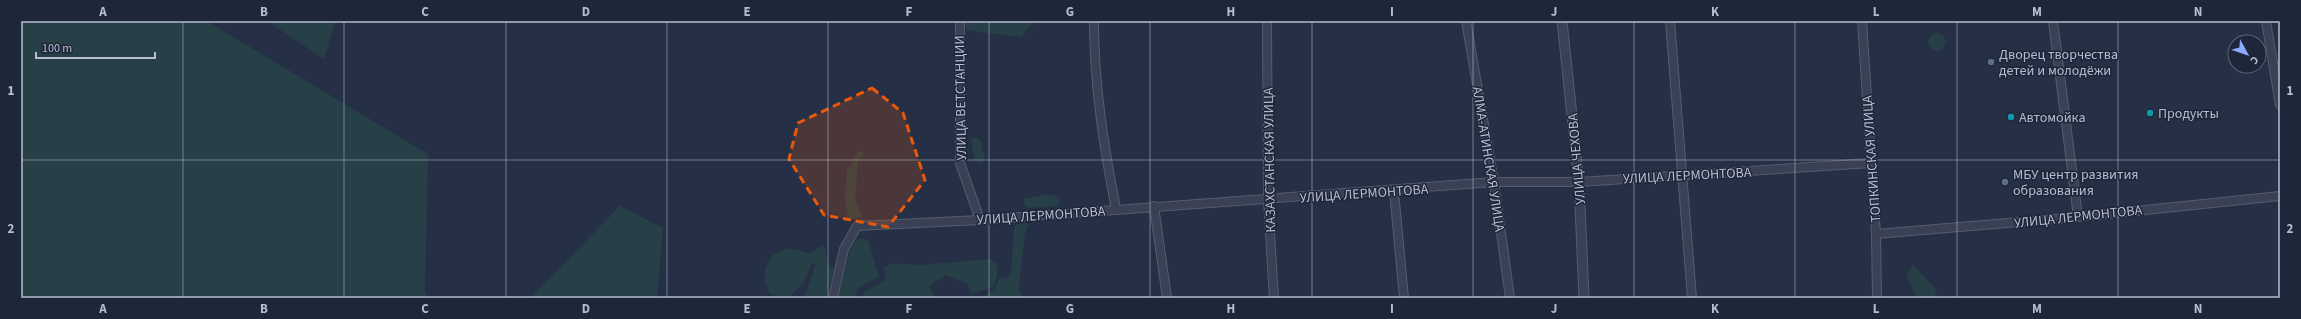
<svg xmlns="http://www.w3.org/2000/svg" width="2301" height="319" font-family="'Source Sans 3',sans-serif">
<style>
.green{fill:#273f46}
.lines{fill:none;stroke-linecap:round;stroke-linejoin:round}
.minor-casing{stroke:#555c6f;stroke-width:10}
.tertiary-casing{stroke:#555c6f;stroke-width:11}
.minor{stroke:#3a4154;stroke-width:8}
.tertiary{stroke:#3a4154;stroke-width:9}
.marked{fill:#e8590c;fill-opacity:0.2;stroke:#e8590c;stroke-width:3;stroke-dasharray:8 5;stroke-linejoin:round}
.grid{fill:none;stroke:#b7bdce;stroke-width:1;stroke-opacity:0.55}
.service-dot{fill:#5c6f8a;stroke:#1e263a;stroke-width:1.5}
.culture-dot{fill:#0f9aa8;stroke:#1e263a;stroke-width:1.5}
.labels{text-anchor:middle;stroke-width:3;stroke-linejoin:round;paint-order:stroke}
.poi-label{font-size:14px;fill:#b7bdce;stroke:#1e263a;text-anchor:start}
.street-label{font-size:14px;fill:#b7bdce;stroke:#1e263a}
.neatline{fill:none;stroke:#b7bdce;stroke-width:1.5}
.grid-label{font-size:13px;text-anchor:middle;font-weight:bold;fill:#b7bdce}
</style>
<rect width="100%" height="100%" fill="#252f45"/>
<g class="green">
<polygon points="21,21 207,21 428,154 425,292 429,298 21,298"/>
<polygon points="267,21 335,21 324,59"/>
<polygon points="966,21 1038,21 1027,28 1022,37 966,30"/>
<circle cx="1937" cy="42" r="9"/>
<polygon points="974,137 981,140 982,150 985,153 982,163 975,162 971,141"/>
<polygon points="858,151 863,152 863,156 858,160 855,201 862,216 853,219 849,218 847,213 845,195 847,168 850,166"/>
<polygon points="1043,195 1054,195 1059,200 1058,206 1027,208 1024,205 1024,199"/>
<polygon points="620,206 663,228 657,298 530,298"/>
<polygon points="1024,222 1029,225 1025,233 1019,288 1023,298 983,298 994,289 999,278 1007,277 1011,272 1014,229 1015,225"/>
<polygon points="863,238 868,240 879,277 858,288 854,298 838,298 850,251 856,240"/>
<path d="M 821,245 L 825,246 L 828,264 L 834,270 L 826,298 L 804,298 L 816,263 L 811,265 L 804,283 L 789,297 L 771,295 C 762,281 763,266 774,254 C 779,252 784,249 789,249 C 805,248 807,260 821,245 Z"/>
<polygon points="991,259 997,263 997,277 993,287 971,294 968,284 946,275 929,286 936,298 863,298 865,291 886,280 883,268 893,263 919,265"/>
<polygon points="1913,265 1935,288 1937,298 1917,298 1906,275"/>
</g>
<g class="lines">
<defs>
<g id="minor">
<polyline points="960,21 960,163 980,220"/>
<path d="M 1094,21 C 1094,85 1104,147 1116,209"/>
<polyline points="1267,21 1268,200 1274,298"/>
<polyline points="1466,21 1494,182 1510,298"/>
<polyline points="1670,21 1692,298"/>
<polyline points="1862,21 1876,234 1877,298"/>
<polyline points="2053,21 2078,217"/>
<polyline points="2266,21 2280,105"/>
<polyline points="1394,191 1404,298"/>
<polyline points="1154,206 1167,298"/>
<polyline points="1876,234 2078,217 2280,196"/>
<polyline points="833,298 844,249 857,226 980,220 1494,182 1579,182 1871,163"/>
</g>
<polyline id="tertiary" points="1562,21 1579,182 1584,298"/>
</defs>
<use href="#minor" class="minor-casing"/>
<use href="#tertiary" class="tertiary-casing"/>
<use href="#minor" class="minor"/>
<use href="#tertiary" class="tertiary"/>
</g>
<path class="marked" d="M 872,88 L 903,113 L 925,180 L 888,227 L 824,215 L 789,159 L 798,123 Z"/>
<path class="grid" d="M 183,21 L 183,298M 344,21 L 344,298M 506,21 L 506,298M 667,21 L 667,298M 828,21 L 828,298M 989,21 L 989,298M 1150,21 L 1150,298M 1312,21 L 1312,298M 1473,21 L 1473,298M 1634,21 L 1634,298M 1795,21 L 1795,298M 1957,21 L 1957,298M 2118,21 L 2118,298M 21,160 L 2280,160"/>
<g class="service-dot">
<circle cx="1991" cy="62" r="4"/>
<circle cx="2005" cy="182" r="4"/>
</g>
<g class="culture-dot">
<circle cx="2150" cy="113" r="4"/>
<circle cx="2011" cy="117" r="4"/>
</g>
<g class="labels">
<g class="poi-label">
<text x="1999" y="59">Дворец творчества<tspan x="1999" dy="16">детей и молодёжи</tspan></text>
<text x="2158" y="118">Продукты</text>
<text x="2019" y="122">Автомойка</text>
<text x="2013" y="179">МБУ центр развития<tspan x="2013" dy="16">образования</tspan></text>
</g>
<g class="street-label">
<text transform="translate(960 98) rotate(-91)" y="5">УЛИЦА ВЕТСТАНЦИИ</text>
<text transform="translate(1489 159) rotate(81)" y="5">АЛМА-АТИНСКАЯ УЛИЦА</text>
<text transform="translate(1576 159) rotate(-95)" y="5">УЛИЦА ЧЕХОВА</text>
<text transform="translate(1871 159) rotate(-94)" y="5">ТОПКИНСКАЯ УЛИЦА</text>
<text transform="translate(1269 160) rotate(-91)" y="5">КАЗАХСТАНСКАЯ УЛИЦА</text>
<text transform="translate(1687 175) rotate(-3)" y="5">УЛИЦА ЛЕРМОНТОВА</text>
<text transform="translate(1364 193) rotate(-4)" y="5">УЛИЦА ЛЕРМОНТОВА</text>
<text transform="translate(1041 215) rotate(-4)" y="5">УЛИЦА ЛЕРМОНТОВА</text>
<text transform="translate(2078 216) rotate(-6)" y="5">УЛИЦА ЛЕРМОНТОВА</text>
</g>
</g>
<rect width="2301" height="319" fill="none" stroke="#1e263a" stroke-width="44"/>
<g transform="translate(2247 54) rotate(130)"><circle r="19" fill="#1e263a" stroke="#5b6275"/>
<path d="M0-3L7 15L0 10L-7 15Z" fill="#8baaff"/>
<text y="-6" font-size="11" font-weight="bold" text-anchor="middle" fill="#b7bdce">С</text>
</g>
<path d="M36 52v6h119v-6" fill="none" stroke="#b7bdce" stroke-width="2"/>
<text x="42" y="52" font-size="12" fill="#b7bdce" stroke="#1e263a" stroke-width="3" paint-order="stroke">100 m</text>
<rect x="22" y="22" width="2257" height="275" class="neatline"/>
<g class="grid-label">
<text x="103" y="16">A</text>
<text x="264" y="16">B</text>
<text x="425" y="16">C</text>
<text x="586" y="16">D</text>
<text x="747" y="16">E</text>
<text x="909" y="16">F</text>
<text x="1070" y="16">G</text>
<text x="1231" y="16">H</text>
<text x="1392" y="16">I</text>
<text x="1554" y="16">J</text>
<text x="1715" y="16">K</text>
<text x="1876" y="16">L</text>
<text x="2037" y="16">M</text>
<text x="2198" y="16">N</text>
<text x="11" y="95">1</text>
<text x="2290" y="95">1</text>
<text x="11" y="233">2</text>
<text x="2290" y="233">2</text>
<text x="103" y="313">A</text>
<text x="264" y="313">B</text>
<text x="425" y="313">C</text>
<text x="586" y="313">D</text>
<text x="747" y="313">E</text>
<text x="909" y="313">F</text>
<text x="1070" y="313">G</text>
<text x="1231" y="313">H</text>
<text x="1392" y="313">I</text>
<text x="1554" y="313">J</text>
<text x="1715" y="313">K</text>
<text x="1876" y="313">L</text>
<text x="2037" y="313">M</text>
<text x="2198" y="313">N</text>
</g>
</svg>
